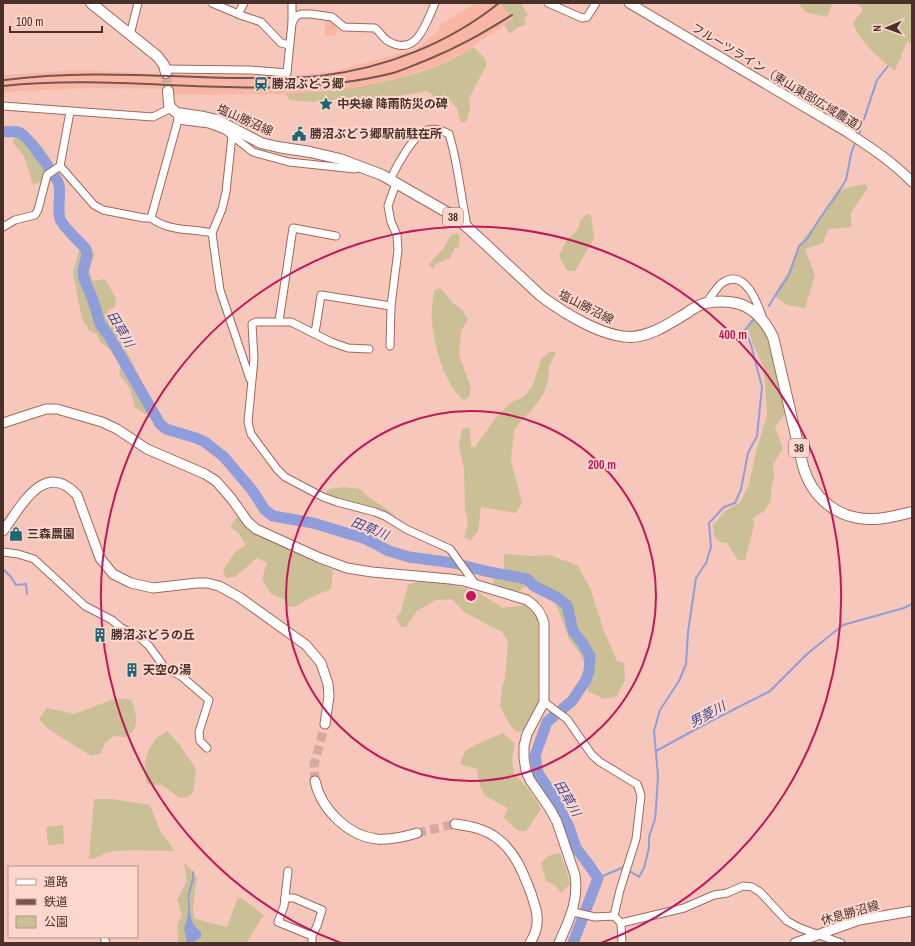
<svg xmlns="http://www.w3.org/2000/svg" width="915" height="946" font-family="'Archivo Narrow','Noto Sans JP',sans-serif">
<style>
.built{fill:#fab6a5}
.green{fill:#cbbf95}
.water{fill:#8f9dda}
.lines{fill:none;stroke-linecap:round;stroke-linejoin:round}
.stream{stroke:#8f9dda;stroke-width:2}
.river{stroke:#8f9dda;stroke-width:11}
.secondary-tunnel{stroke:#d5a99e;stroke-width:9;stroke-dasharray:9 4.5;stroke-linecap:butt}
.primary-tunnel{stroke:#d5a99e;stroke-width:10;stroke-dasharray:10 5;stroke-linecap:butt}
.street-casing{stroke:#9f695c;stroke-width:9}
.secondary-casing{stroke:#9f695c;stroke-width:11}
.primary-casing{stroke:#9f695c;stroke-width:12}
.street{stroke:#fff;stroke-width:7}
.secondary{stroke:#fff;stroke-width:9}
.primary{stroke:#fff;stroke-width:10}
.rail{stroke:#75564f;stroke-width:2}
.ring{fill:none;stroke:#c2185b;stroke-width:2}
.labels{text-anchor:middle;stroke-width:4;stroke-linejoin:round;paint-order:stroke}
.shield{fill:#fdd7ce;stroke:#7f635c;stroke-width:1}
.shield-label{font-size:11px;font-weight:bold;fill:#49312b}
.street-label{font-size:12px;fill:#49312b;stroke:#fdd7ce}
.poi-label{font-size:12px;font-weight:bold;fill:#49312b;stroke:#fdd7ce;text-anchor:start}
.water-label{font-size:13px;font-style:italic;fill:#3f4993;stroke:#fdd7ce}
.centre{fill:#c2185b;stroke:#fdd7ce;stroke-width:2}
.ring-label{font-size:12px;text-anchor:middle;font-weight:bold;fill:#c2185b;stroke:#fdd7ce;stroke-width:4;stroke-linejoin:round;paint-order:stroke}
</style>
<rect width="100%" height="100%" fill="#f8c7bb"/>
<g class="built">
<polygon points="476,3 500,3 513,19 466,51 434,67 398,78 350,89 286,94 172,95 171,89 91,88 18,91 3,93 3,75 79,70 161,74 274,76 301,75 335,71 416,49 438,31 440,25"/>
<polygon points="325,18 330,19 337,26 337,35 325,36"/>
</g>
<g class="green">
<polygon points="500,3 521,3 528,15 524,18 526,24 517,28 510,34 504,25 513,19"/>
<polygon points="799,3 832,3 827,17 805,12"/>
<path d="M 857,3 L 912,3 L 912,44 L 907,41 L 895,71 C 878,57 861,44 853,23 L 863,10 Z"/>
<path d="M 473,47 L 484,57 L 487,64 L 469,98 L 470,109 L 466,122 L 461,122 L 457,109 L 450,100 L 440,100 L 427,91 L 354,104 L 342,99 L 314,102 L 290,100 L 286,94 C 308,92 330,92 351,88 C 392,81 438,71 473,47 Z"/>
<path d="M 17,134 C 20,134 24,133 27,134 C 36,136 50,157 54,166 L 44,180 L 33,185 L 24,156 L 13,143 L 14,136 Z"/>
<polygon points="865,184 868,188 851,212 851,227 828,229 823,243 805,249 815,275 805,308 787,305 776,297 775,293 789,270 804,238 820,220 824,210 836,192 853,186"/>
<polygon points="587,214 591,215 594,238 575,271 568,271 563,264 559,255 568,238 577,231 581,219"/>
<polygon points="457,233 460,237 459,248 455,247 450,258 436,264 433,269 429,264 443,249 450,236"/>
<polygon points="87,246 95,254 89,271 93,281 105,279 116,299 115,307 108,310 110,319 155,407 146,415 135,407 130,389 119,374 121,364 116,353 100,342 97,334 89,330 82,319 73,274 79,249"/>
<path d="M 440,288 L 453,303 L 461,309 L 468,319 L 461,331 L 459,355 L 471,388 L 469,397 L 464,400 C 445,387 434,344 432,322 C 431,312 433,301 434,291 Z"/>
<polygon points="751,320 758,322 767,336 786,413 775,427 783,448 773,465 774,476 771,491 771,501 763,512 754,517 753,522 754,526 745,560 738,560 727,543 720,542 714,537 713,525 725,511 740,503 749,484 757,448 767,416 764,368 753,344 747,326"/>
<polygon points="551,351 556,353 549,366 548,381 544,393 534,407 514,429 511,460 522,503 516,513 481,507 478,531 470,541 464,537 468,523 465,509 464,470 459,445 462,429 470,428 471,447 475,447 495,419 510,403 525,396 533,385 541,359"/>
<path d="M 344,487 L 360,489 C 371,501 386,506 396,517 L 394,519 L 326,495 L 328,489 Z"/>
<polygon points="236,518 240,518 260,536 333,570 331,589 312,597 294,607 287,606 283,599 270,593 262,579 267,563 257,558 235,577 226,578 223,570 235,552 246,545 238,532 230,527"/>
<polygon points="504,554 531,556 549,555 577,565 590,588 604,631 617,661 624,663 625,680 617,696 604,699 588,691 586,668 581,655 569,639 558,609 544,587 524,587 519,592 494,586 493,580 504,570"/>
<polygon points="419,581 448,584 476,591 503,608 526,605 536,617 538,624 538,704 523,731 517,732 511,727 500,707 502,687 505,678 508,642 502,632 464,612 452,599 436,600 417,611 406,627 401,627 396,618 401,611 408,585"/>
<path d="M 117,698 L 131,700 C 135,708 139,723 133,731 C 131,734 127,736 124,737 L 114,736 L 105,743 L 101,753 L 91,756 L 47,728 L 39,719 L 47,708 L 74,714 Z"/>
<path d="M 167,731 L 179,744 L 196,769 L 193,792 L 188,797 L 180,798 L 162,785 L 147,784 C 142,769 145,753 154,741 C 157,737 163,734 167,731 Z"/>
<path d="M 503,733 L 515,744 L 512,758 L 514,775 C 526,784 534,796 541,809 L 526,831 L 518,831 L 504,818 L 508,808 L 485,796 L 480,786 L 477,769 L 460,764 L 465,751 L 477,744 Z"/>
<path d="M 94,799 L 113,799 L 150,805 L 161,833 L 175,851 C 153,851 131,849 109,852 C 101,854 99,859 89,859 Z"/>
<polygon points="63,825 64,844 48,845 46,827"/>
<polygon points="560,853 566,869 570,884 561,893 555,885 546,881 541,863 548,856"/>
<path d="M 184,862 L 197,877 L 193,906 L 194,918 L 207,922 L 227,927 L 238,897 C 248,901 254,909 264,915 L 246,943 L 178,943 L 177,925 L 182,915 L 177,900 L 187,881 Z"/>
</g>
<path class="water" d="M 189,896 C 191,913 187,920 201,932 L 201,937 L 193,943 L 187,943 L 184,928 L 188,916 L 188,897 Z"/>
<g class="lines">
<g class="stream">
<polyline points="859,134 877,80 888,66"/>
<polyline points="769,306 773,299 789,275 799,246 807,239 820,218 836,196 846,180 851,154 855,143"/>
<polyline points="3,569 11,577 16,585 26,584 27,594"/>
<polyline points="656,751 711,721 770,691 807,654 843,625 904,608 912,604"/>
<polyline points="628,870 639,877 644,868 649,848 649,837 655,819 656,808 658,776 654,731 660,710 679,681 686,664 688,632 696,578 706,563 711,547 709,523 724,507 735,503 741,489 748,453 757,436 762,387 751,345 745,330 754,319"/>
<polyline points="598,878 624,867"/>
<polyline points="188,897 193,879 193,872"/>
</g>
<path class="river" d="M 3,131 C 10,134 16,128 23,135 C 29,139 58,179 59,185 C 61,196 57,208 60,219 C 63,227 80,242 86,249 L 87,254 L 83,272 L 84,279 L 93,300 L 100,324 L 109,336 L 160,424 L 166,429 L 196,438 L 205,442 L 224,457 L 252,490 L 265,510 L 273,516 L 313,523 L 366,539 L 389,551 L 409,557 L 454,563 L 485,571 L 527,579 L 534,586 L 558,598 L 567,605 L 573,631 L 583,644 L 590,656 L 589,671 L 586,680 L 572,701 L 547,722 L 535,756 L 538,773 L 552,794 L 569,827 L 576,848 L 586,861 L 598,878 L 573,943"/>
<g class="secondary-tunnel">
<polyline points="315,781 314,765 325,724"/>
<polyline points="417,833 455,824"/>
</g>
<polyline class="primary-tunnel" points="166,73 168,91"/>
<defs>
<g id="street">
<polyline points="212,3 243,16 261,22 281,43 289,45"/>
<polyline points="548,3 582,18 587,17 596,3"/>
<polyline points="238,14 244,3"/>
<polyline points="292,23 292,3"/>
<polyline points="130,35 138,3"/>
<path d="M 165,69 L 250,70 L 287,73 L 292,23 L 296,16 L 301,14 L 311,14 L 332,17 L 344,27 L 375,28 C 380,32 383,38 388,41 C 417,58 426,23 435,3"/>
<polyline points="3,106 153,117 171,108"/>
<path d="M 177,113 L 178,120 L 175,131 L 151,218 C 170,232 190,228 212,233 L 220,290 L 250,379"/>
<polyline points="178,120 209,124 225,130 253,152 289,162 355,169 361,167"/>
<polyline points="60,166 94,205 103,210 144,218 151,218"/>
<path d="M 390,180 C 396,167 414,133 428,130 C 435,128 443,131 449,134 C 458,163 460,192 466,220 L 466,226"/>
<polyline points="3,227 15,220 35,215 38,210 47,175 60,166 70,112"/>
<polyline points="212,233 222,209 226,192 232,136"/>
<path d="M 706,303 C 711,297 716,288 722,283 C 745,267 758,304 763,319"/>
<polyline points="279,321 293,228 336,236"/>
<polyline points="315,333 321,295 391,306"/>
<polyline points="390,346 391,306 398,250 397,235 391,222 388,206 396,183"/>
<polyline points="369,349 348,348 331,342 291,322 256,322 252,324 254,359 248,422 251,434 277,469 285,477 323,497 337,502 375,512 385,516 406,529 450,549 476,585"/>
<polyline points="3,552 18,554 34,559 85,606 112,620 120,627 140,638 149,646 165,668 181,676 209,700 199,732 200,741 207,748"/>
<polyline points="544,702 567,719 592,755 600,762 633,782 637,784 639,789 641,796 636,839 620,890 614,916"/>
<polyline points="288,871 284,906 278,922 312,936 312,943"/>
<polyline points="285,898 294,898 322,910 317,926 312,936"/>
<polyline points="573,912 595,917 614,916 621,923 622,943"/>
<polyline points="621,923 684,908 714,895 727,893 743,886 752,887 760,892 787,921 800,928 841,943"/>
<polyline points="104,937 106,943"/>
</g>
<g id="secondary">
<path d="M 629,3 L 847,132 C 870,147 893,162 912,182"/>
<path d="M 3,423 L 46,409 L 57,409 L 102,422 L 117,429 L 147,449 L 205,474 L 216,481 L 231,498 L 248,522 L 256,529 L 320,558 L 347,568 L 372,572 L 450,579 L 464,581 L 527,600 C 536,606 541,612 544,623 L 544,702 L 527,734 L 524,746 L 524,758 L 526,771 L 530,780 L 550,809 L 557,822 L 575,875 C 579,901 569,920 559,943"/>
<path d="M 3,531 C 21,507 44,459 77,495 L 100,558 L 113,574 L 131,583 L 153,588 L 197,583 L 207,583 L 219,586 L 239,597 L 306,645 L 321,663 L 328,684 L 329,696 L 325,724"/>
<path d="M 315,781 C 321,809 348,836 377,839 C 390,840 404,837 417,833"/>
<path d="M 455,824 C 470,826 486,829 498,839 C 516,853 523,873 531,893 C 533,901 537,909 537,917 C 538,926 535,935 530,943"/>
<polyline points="795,943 859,920 912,911"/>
</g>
<g id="primary">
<polyline points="91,3 157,56 164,65 166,73"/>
<path d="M 168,91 L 169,104 L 171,108 L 177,113 L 204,117 L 217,120 L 261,143 L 278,147 L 310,152 L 340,159 L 382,175 L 396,183 L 450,214 L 466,226 L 541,296 C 564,313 602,337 631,337 C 652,336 670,323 687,313 C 692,309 699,305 706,303 C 715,301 726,301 736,303 C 754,307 765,321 773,337 L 803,466 C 812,498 838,520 873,519 C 886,519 899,515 912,512"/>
</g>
</defs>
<use href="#street" class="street-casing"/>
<use href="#secondary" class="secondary-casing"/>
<use href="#primary" class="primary-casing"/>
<use href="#street" class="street"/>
<use href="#secondary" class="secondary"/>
<use href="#primary" class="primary"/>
<g class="rail">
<path d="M 5,80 C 78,70 155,76 229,78 C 259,78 290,79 320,76 C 385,68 448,44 499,3"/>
<path d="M 3,86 C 133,72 265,105 393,73 C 404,70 416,64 427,60 C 459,47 483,33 512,15"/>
</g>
</g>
<g class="ring">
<circle cx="471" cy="596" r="185"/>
<path d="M341 943A370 370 0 1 1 601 943"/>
</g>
<defs>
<symbol id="station-bare" viewBox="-9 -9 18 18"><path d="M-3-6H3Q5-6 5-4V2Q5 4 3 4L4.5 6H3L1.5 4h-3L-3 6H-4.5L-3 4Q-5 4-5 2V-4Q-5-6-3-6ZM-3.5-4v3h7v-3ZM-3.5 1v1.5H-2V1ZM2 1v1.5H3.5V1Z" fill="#1e6674" stroke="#fdd7ce" stroke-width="2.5" paint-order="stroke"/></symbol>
<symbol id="sight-bare" viewBox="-9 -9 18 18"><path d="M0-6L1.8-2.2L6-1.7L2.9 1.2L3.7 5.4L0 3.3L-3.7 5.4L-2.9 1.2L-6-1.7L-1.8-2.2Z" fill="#1e6674" stroke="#fdd7ce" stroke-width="2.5" paint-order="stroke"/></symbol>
<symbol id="civic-bare" viewBox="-9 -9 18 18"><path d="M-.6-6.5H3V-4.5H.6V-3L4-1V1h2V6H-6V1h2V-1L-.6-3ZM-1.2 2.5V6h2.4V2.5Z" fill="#1e6674" stroke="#fdd7ce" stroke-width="2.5" paint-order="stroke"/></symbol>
<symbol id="shop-bare" viewBox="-9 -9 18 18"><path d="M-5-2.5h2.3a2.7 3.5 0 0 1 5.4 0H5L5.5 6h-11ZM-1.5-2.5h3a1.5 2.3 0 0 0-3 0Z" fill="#1e6674" stroke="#fdd7ce" stroke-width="2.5" paint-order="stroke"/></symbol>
<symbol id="building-bare" viewBox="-9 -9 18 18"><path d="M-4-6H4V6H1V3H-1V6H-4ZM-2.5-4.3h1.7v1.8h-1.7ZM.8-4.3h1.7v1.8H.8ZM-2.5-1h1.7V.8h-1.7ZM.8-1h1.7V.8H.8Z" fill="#1e6674" stroke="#fdd7ce" stroke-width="2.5" paint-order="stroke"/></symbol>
</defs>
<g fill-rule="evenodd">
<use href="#station-bare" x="251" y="74" width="20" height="20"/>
<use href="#sight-bare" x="316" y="94" width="20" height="20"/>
<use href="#civic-bare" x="289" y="124" width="20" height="20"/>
<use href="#shop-bare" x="6" y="524" width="20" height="20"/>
<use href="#building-bare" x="90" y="625" width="20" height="20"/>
<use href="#building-bare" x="122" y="660" width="20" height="20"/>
</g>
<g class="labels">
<g class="shield">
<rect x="443" y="208" width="20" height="18" rx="3"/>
<rect x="789" y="439" width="20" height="18" rx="3"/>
</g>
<g class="shield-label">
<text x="453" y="221">38</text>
<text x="799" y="452">38</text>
</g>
<g class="street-label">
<text transform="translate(780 79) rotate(31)" y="4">フルーツライン（東山東部広域農道）</text>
<text transform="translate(245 120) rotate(24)" y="4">塩山勝沼線</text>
<text transform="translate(586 307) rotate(27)" y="4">塩山勝沼線</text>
<text transform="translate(850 913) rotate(-16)" y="4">休息勝沼線</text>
</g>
<g class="poi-label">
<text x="272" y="88">勝沼ぶどう郷</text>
<text x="337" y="108">中央線 降雨防災の碑</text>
<text x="310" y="138">勝沼ぶどう郷駅前駐在所</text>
<text x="27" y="538">三森農園</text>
<text x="111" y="639">勝沼ぶどうの丘</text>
<text x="143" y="674">天空の湯</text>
</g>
<g class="water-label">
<text transform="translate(121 329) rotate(60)" y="5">田草川</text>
<text transform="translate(370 528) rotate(22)" y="5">田草川</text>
<text transform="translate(707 714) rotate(-28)" y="5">男菱川</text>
<text transform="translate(568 798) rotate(60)" y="5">田草川</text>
</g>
</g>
<circle cx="471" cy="596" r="6" class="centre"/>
<g class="ring-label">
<text x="733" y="339">400 m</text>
<text x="602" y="469">200 m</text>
</g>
<rect width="915" height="946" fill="none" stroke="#49312b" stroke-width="8"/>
<rect x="8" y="866" width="130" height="72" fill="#fdd7ce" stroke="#b5958d"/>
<rect x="16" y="879" width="20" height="6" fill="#ffffff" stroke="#b5958d"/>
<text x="44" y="886" font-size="12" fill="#49312b">道路</text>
<rect x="16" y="899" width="20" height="6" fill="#75564f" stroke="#b5958d"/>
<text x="44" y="906" font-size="12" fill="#49312b">鉄道</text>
<rect x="16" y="916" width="20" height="12" fill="#cbbf95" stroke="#b5958d"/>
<text x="44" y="926" font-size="12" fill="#49312b">公園</text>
<g transform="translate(887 28) rotate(268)" stroke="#fdd7ce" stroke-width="3" paint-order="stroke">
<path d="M0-3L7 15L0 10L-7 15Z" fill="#49312b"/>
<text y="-6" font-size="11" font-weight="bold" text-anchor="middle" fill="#49312b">N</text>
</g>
<path d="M10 26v6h92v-6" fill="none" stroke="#49312b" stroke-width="2"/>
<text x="16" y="26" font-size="12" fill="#49312b" stroke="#fdd7ce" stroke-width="3" paint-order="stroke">100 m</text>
</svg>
